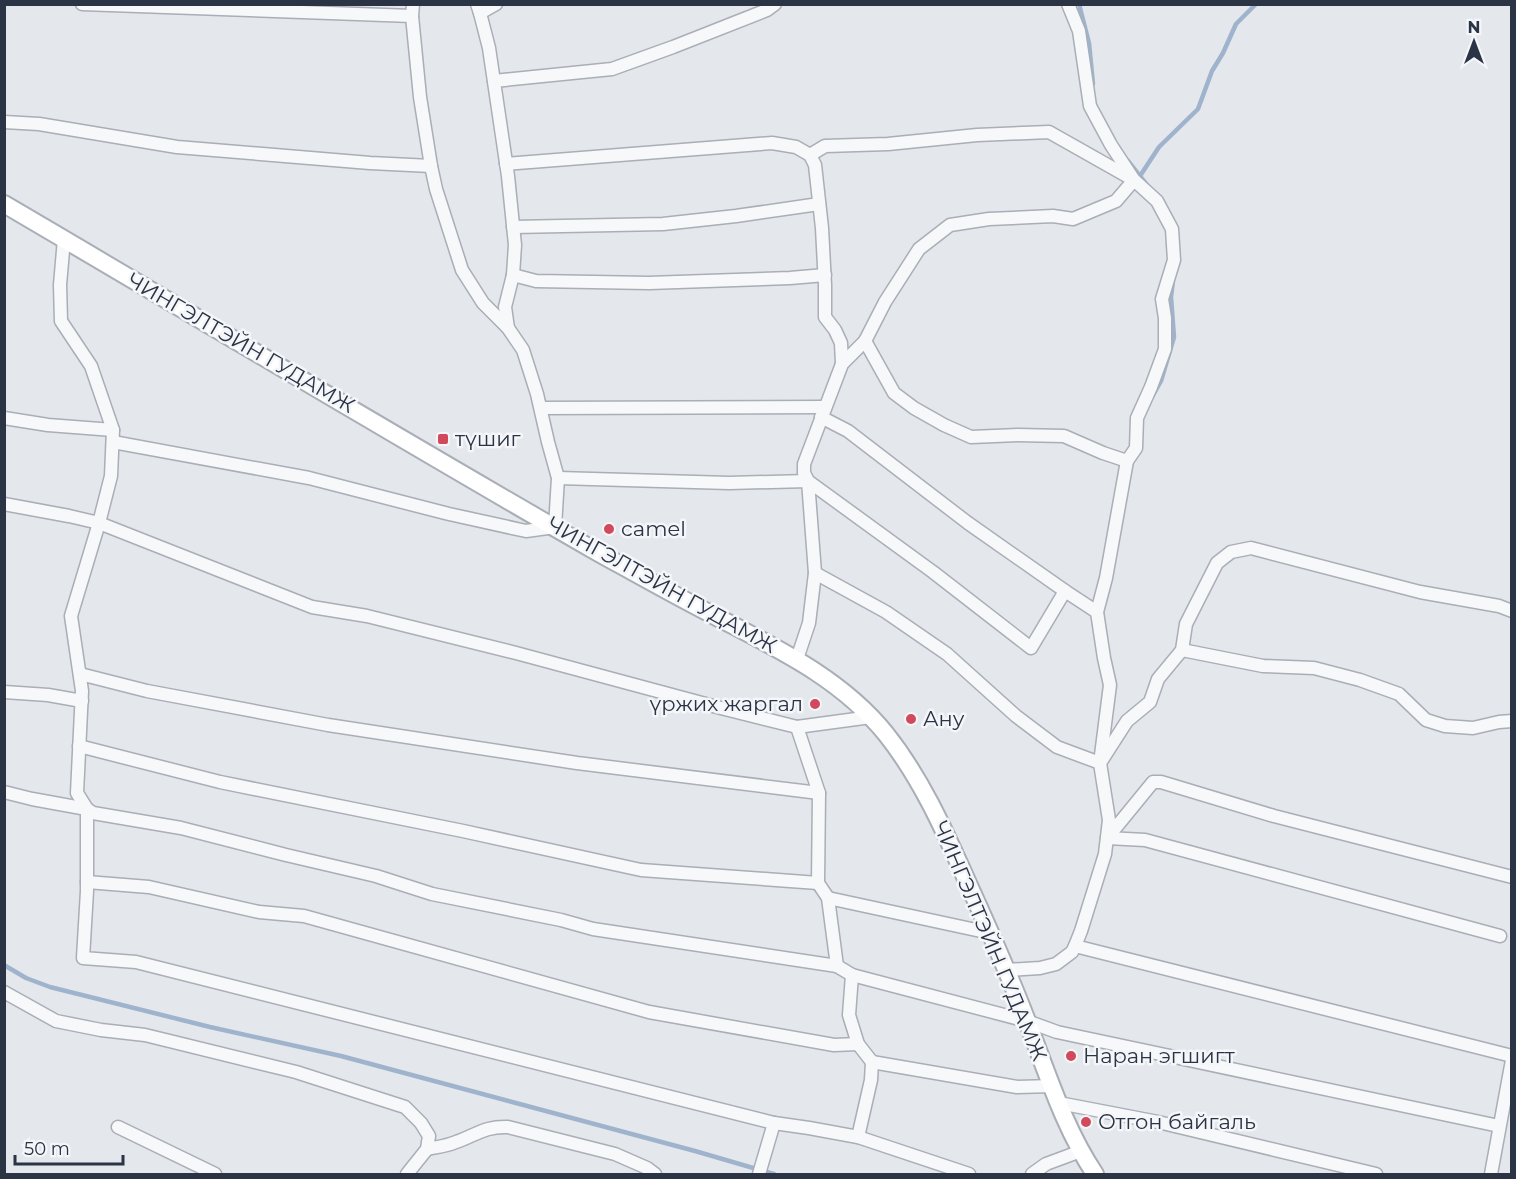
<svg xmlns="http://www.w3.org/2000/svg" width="1516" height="1179" font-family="Montserrat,sans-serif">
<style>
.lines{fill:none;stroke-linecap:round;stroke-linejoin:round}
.stream{stroke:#9fb4cc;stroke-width:4.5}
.street-casing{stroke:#a9aeb7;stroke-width:15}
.secondary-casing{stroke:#a9aeb7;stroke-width:20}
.street{stroke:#f7f8fa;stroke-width:12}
.secondary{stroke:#fff;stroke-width:16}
.poi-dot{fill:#d1495b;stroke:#f4f6f9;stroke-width:2}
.labels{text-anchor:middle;stroke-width:5;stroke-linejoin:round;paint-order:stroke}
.street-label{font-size:21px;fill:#2b3445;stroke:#f4f6f9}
.poi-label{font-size:21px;fill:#2b3445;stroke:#f4f6f9;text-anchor:start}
</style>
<rect width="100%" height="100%" fill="#e4e7ec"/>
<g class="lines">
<g class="stream">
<polyline points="1079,4 1089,43 1093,84"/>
<polyline points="1128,161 1147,185"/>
<polyline points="1140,176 1159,147 1198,109 1212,71 1223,53 1236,24 1256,4"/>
<polyline points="1152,397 1161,381 1174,337 1171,297 1173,281"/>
<polyline points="4,965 26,978 50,987 210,1027 341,1056 695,1151 774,1174"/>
</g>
<defs>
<g id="street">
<polyline points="82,4 412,16"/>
<polyline points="477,4 480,13 489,48 508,176 515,245 513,275 505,307 508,328"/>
<polyline points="480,13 496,4"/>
<polyline points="494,81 612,69 673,47 767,10 775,4"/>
<polyline points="4,122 39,124 177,147 370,163 431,166"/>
<polyline points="506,164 772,143 796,147 810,155 815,165 822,228 825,285 825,317 835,330 841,343 842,364"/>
<polyline points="513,227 663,224 736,216 819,204"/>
<polyline points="64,239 60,285 61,321 91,366 113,430 111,476 99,523 71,616 82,691 77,793 87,809 87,891 83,958 136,962 774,1123 809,1128 858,1137 969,1174"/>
<polyline points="513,275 536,281 649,283 790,278 825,275"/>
<polyline points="865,341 894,393 914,408 944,425 971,437 1018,435 1064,436 1103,453 1127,461"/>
<polyline points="541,408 825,407"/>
<polyline points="821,417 848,431 968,523 1065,591 1097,612"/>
<polyline points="4,418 48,425 113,430"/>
<polyline points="113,442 309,478 449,514 526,531 555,527 558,478 548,442 537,394 523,350 508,328 483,303 462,270 436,189 431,166 420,97 412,16 413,4"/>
<polyline points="558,478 729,483 808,481 933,572 1031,648 1065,591"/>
<polyline points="4,504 69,516 99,523 312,607 367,616 516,653 713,706 797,727 871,717"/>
<polyline points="815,573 886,612 947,654 1016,716 1057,747 1100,763 1127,721 1150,702 1158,679 1182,650 1186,624 1217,563 1231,552 1251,548 1420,592 1499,606 1512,611"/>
<polyline points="1182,650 1263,666 1314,668 1360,680 1399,694 1426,720 1445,726 1473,728 1499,722 1512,721"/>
<polyline points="797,659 809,623 815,573 808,481 804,473 804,464 842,364 865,341 885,302 919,249 950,225 989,219 1053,216 1073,219 1116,201 1134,180 1049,132 977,135 888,144 825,146 810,155"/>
<polyline points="80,674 147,691 328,725 577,763 819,793"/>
<polyline points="4,692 48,695 82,701"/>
<polyline points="797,727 819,793 818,883 828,898 837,966 852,975 849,1015 858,1044 872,1062 871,1080 858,1137"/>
<polyline points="79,746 220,782 463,831 641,870 818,883"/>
<polyline points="4,792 32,799 87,809 93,813 181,828 286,855 376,876 432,894 561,920 593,929 837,966"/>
<polyline points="1108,837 1153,782 1161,782 1274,816 1512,877"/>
<polyline points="1107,838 1145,840 1500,936"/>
<polyline points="87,882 149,887 259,912 304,916 649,1012 834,1045 858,1044"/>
<polyline points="828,898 990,933"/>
<polyline points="1075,946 1512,1056"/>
<polyline points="1006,970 1040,968 1056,964 1072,952 1075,946 1081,931 1105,854 1109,820 1100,763 1110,685 1104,658 1097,612 1106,578 1127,461 1136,448 1137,418 1151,387 1165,349 1165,318 1162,299 1174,260 1172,229 1157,201 1134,180 1111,145 1090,106 1079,31 1068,4"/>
<polyline points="852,975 1027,1021 1057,1032 1499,1126"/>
<polyline points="4,992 56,1021 101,1030 145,1035 296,1072 405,1107 421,1123 429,1136 427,1149 407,1174"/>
<polyline points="872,1062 1017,1087 1053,1086"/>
<polyline points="1059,1103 1158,1122 1376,1174"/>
<polyline points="118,1127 215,1174"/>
<path d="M 427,1149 C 437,1147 447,1146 456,1142 C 476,1135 485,1126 508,1127 L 615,1154 L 647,1168 L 655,1174"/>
<polyline points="759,1174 774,1123"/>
<polyline points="1032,1174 1046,1164 1081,1151"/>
<polyline points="1491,1174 1512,1060"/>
</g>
<path id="secondary" d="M 4,204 C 202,320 398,438 597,552 C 635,573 672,594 711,614 C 774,647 840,677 886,734 C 921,778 944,830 967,881 C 988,927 1009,974 1027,1021 C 1047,1072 1064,1128 1095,1174"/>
</defs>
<use href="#street" class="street-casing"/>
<use href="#secondary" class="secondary-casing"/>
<use href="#street" class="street"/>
<use href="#secondary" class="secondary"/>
</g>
<g class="poi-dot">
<rect x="437" y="433" width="12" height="12" rx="3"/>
<circle cx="609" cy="529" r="6"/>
<circle cx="815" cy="704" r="6"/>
<circle cx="911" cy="719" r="6"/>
<circle cx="1071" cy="1056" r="6"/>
<circle cx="1086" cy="1122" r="6"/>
</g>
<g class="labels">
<g class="street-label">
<text transform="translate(241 343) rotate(30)" y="7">ЧИНГЭЛТЭЙН ГУДАМЖ</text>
<text transform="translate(662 585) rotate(29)" y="7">ЧИНГЭЛТЭЙН ГУДАМЖ</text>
<text transform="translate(990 941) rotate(67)" y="7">ЧИНГЭЛТЭЙН ГУДАМЖ</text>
</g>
<g class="poi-label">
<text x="455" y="446">түшиг</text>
<text x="621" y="536">camel</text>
<text x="803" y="711" text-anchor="end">үржих жаргал</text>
<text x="923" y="726">Ану</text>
<text x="1083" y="1063">Наран эгшигт</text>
<text x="1098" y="1129">Отгон байгаль</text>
</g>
</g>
<rect width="1516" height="1179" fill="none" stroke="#2b3445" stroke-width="12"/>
<g transform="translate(1474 42)" stroke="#f4f6f9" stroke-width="4.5" paint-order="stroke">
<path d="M0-4.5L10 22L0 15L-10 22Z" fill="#2b3445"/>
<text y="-9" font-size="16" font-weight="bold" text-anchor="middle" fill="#2b3445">N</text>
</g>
<path d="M15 1155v9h108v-9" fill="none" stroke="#2b3445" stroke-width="3"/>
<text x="24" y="1155" font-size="18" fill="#2b3445" stroke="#f4f6f9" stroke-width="4.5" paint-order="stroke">50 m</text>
</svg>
